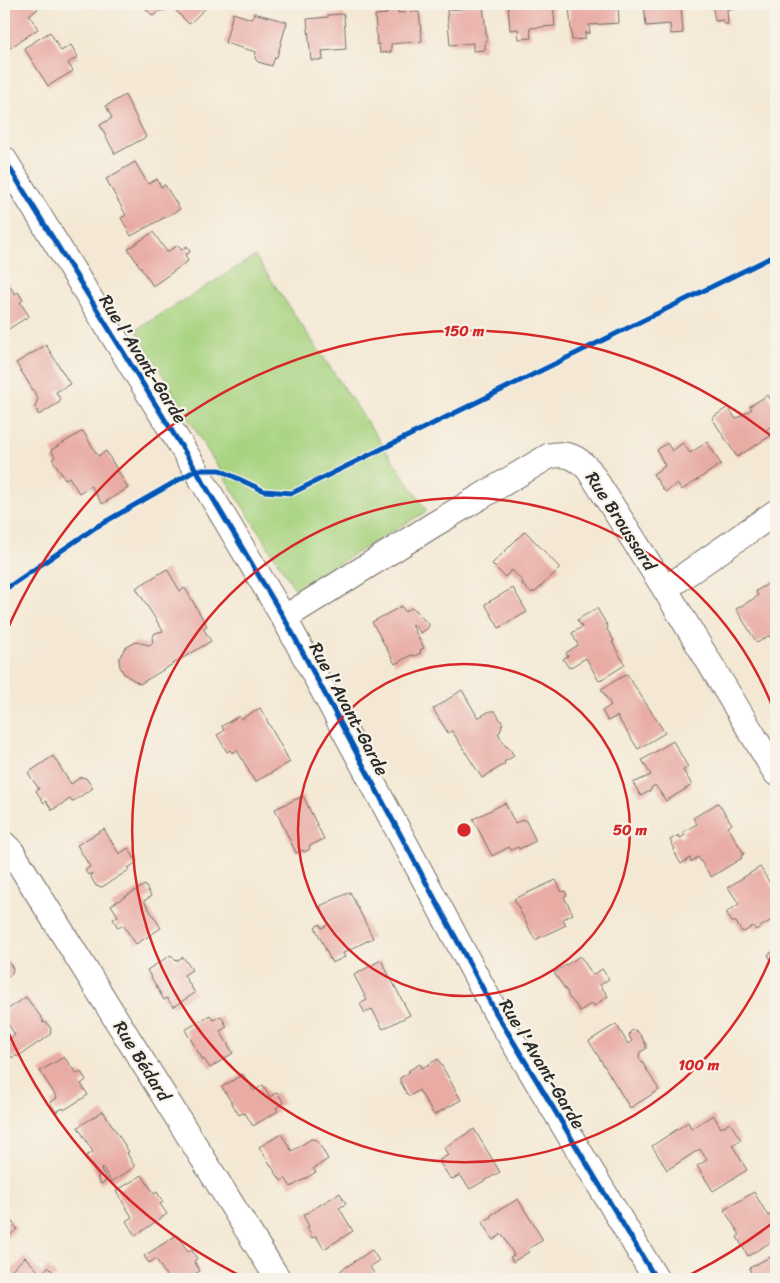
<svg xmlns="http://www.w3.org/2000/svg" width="780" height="1283" font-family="Sriracha,sans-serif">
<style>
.green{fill:#a7d380;stroke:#697f56}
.building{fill:#e8aca5}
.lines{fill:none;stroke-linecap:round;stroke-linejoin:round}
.minor-casing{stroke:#716d66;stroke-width:27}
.minor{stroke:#fff;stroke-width:25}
.cycleway-casing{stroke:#f7f3e8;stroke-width:8}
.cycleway{stroke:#0057b8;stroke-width:5}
.ring{fill:none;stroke:#d62828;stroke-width:2.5}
.labels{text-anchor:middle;stroke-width:4.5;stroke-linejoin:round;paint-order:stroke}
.street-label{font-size:18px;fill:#2b2b2b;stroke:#f7f3e8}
.centre{fill:#d62828;stroke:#f7f3e8;stroke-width:2.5}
.ring-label{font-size:15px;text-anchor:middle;font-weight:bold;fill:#d62828;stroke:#f7f3e8;stroke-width:4.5;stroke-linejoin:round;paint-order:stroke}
</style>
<rect width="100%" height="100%" fill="#f7f3e8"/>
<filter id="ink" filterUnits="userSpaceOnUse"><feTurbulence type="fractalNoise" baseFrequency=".02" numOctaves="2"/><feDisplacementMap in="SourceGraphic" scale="10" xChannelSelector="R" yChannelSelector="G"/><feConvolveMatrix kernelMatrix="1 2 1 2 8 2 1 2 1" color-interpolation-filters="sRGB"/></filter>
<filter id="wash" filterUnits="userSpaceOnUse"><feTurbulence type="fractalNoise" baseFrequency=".0096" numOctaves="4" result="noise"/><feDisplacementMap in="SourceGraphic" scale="20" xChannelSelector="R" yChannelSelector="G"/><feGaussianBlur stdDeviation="1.12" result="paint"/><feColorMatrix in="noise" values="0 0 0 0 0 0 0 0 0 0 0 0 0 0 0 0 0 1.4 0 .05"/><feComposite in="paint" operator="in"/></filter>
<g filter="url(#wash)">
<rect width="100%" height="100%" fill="#f4e8d4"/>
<polygon class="green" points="255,256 427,511 295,589 209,453 136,330"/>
<g id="blocks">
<g class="building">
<polygon points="4,4 34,4 38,9 29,15 38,29 10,48 4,39"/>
<polygon points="149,4 210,4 189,24 170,5 166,10 159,11 153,16 145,8"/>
<polygon points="483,4 487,41 485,41 485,50 473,51 473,43 450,45 447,10 461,9 460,6"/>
<polygon points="508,4 553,4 555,26 530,28 531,38 519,39 518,29 510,30"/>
<polygon points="573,4 618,4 619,23 589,25 590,33 585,33 585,39 572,40 569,6 573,6"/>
<polygon points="644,4 681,4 683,33 671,34 670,24 646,26"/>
<polygon points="712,4 758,4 758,7 727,9 728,24 723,24 723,20 715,21"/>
<polygon points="771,4 776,4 776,25 773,25"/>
<polygon points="397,8 398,13 419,12 422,41 391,44 391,52 380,53 379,44 377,45 375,15 387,14 386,9"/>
<polygon points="233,13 252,19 254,13 287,22 277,57 275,57 272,66 258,62 255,58 256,52 225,43"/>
<polygon points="344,14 346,49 322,51 323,60 311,60 307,19 328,17 328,15"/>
<polygon points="50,32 61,51 71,45 78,57 68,63 73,71 48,86 24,48"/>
<polygon points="125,95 146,137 115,154 100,125 112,118 106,106"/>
<polygon points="135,162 148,184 157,179 161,187 165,185 180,209 131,236 121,218 126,215 106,179"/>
<polygon points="153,232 167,252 178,245 181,250 187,246 190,252 185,255 188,261 153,286 128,249"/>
<polygon points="7,282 15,294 18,292 23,300 20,302 29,316 4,332 4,284"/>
<polygon points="46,345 70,384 56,392 60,399 60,402 39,415 35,407 38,398 16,363"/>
<polygon points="768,395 776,409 776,423 767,429 772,435 737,457 712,418 728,407 736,419 752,409 750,406"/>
<polygon points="83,431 98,456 106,451 128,488 102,504 91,486 79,493 69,477 65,479 52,459 55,457 51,450"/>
<polygon points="707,442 721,464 682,490 677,484 665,492 653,474 665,466 657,450 667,443 672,451 683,443 690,453"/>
<polygon points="525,531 560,568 534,593 533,591 531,593 522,584 523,582 512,570 505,577 492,564"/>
<polygon points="167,569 180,591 185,588 207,626 203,628 211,641 140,684 124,674 120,667 119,659 125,648 136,642 149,645 153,643 152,638 155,633 163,631 136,588"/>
<polygon points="776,579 776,636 773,638 768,636 757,643 736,609 758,596 756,591"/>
<polygon points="513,588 527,612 499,628 485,604"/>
<polygon points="402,606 405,612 411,608 416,610 423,619 429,624 428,628 421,633 413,624 412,625 424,648 420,650 421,653 414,656 411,655 395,664 372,622"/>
<polygon points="597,608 608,627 607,629 614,641 612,642 625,665 599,681 586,658 569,668 563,659 568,656 566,653 578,645 572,633 582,627 577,620"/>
<polygon points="627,674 665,733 638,749 617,716 608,721 602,711 611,705 601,689"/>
<polygon points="462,690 478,718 490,711 495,711 503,724 501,726 502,728 500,730 501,731 498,733 506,747 508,746 514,756 504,762 505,764 482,778 452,731 448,733 433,709"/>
<polygon points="260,708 290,762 255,782 237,750 232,753 230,750 227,752 217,735 224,731 222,726 239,716 241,719"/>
<polygon points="673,741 688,767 683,770 692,785 666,801 655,785 651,788 651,790 641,796 633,783 651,775 642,760"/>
<polygon points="53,756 71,784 81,777 86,778 93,788 72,802 70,799 52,810 46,801 44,803 36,791 39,789 28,773"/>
<polygon points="303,796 324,839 309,846 310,849 304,852 303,850 296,853 275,809"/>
<polygon points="505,803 515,823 525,819 536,841 519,849 518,847 511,850 509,847 492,856 473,819"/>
<polygon points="718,803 732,824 728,827 744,854 741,856 742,858 711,877 698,857 691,862 690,858 681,864 673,850 675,849 670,840 679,835 680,838 685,835 683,832 697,824 693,818"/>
<polygon points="104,829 119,854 128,848 137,862 128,868 129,870 102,887 96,886 91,877 92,873 88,875 85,870 90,867 77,845"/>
<polygon points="760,867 776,893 776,917 756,930 753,926 744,932 741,931 736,922 732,922 727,914 727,912 739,904 728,887"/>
<polygon points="556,880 562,892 565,891 567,895 564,897 573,914 563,919 566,925 535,940 514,899"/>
<polygon points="145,885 151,896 144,901 161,928 136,944 123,925 118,928 113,919 118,916 111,905"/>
<polygon points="350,892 373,938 343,953 345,957 332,963 315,927 320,924 322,928 329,924 320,906"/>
<polygon points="776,950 776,968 768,955"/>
<polygon points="171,955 176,961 183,957 192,970 184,975 195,993 173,1007 167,998 164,1000 147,970"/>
<polygon points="580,956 593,975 602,969 609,979 600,985 608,996 594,1006 592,1003 580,1011 571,999 570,999 567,994 568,993 554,973"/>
<polygon points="381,960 410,1015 383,1029 372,1009 365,1013 360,1004 367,1000 354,975"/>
<polygon points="4,961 9,962 13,969 11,975 4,979"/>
<polygon points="26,997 44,1021 42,1022 47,1023 51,1029 50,1035 17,1057 16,1055 12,1058 4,1046 4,1043 15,1035 4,1017 4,1012"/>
<polygon points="210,1015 213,1020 221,1016 227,1027 220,1031 233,1053 210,1068 204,1059 203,1060 185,1030"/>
<polygon points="616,1024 628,1044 632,1041 629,1036 630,1032 633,1030 637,1031 641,1036 646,1045 646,1049 640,1052 639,1057 659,1090 630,1108 589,1041"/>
<polygon points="64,1057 77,1074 81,1072 86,1080 81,1084 88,1095 64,1110 63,1108 56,1112 50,1102 57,1098 40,1071"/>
<polygon points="438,1059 461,1100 434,1115 419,1090 410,1096 407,1094 400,1081 400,1078 410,1072 408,1071 420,1064 422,1068"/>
<polygon points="243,1074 254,1091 263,1085 270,1097 277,1092 284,1103 276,1108 278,1111 253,1126 245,1113 244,1114 243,1113 239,1115 222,1087"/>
<polygon points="103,1111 129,1152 127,1153 135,1167 111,1182 103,1168 101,1170 107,1180 101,1184 97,1178 99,1177 86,1156 93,1152 78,1127"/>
<polygon points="713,1115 721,1128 730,1123 741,1140 732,1145 747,1170 713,1191 697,1166 707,1160 700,1149 667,1170 652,1146 688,1122 691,1129"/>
<polygon points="474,1129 500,1172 470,1189 460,1175 453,1179 450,1178 440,1163 440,1160 448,1155 444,1148"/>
<polygon points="281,1134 292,1151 311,1139 317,1140 328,1159 313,1169 316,1172 291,1187 285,1178 281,1181 259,1147"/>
<polygon points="142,1175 154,1194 157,1192 163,1202 160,1204 167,1214 135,1236 126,1221 132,1217 116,1191"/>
<polygon points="754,1192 768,1216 776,1211 776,1225 775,1226 776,1239 748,1256 737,1237 740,1235 724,1210"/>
<polygon points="340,1193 346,1204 339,1208 353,1231 324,1249 316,1236 312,1238 307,1227 309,1226 303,1215"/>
<polygon points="518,1199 543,1240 528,1249 529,1252 513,1262 510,1257 514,1255 502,1234 493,1240 482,1223 491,1217 491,1215"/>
<polygon points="10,1219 17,1229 4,1241 4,1224"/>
<polygon points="177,1235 188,1252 192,1250 197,1259 194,1261 200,1271 193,1275 196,1279 168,1279 156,1259 149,1263 144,1256"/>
<polygon points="372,1250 379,1261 370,1267 378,1279 345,1279 340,1271"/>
<polygon points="776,1254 776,1279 754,1279 749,1268"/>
<polygon points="25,1257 41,1274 48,1267 57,1276 53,1279 8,1279 5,1276"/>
</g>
</g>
</g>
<g filter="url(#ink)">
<use href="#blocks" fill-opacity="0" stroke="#716d66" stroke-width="1"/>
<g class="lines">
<defs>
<g id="minor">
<polyline points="4,159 196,470 288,625 496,1013 656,1279"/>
<polyline points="665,589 776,512"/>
<path d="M 284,618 L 433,525 L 549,456 C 567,452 577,457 589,470 L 665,589 L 776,773"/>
<polyline points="4,844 12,852 278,1279"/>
</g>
</defs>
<use href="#minor" class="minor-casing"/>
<use href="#minor" class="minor"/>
<defs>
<g id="cycleway">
<polyline points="4,159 196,470 288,625 496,1013 656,1279"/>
<polyline points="4,590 96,527 196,470 220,470 264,491 292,493 776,255"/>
</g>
</defs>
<use href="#cycleway" class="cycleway-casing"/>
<use href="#cycleway" class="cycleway"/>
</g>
</g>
<g class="ring">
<circle cx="464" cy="830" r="166"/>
<path d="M776 944A332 332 0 1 1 776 716"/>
<path d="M775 1221A499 499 0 0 1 683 1278M245 1278A499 499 0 0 1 5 1025M5 635A499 499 0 0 1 775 439"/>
</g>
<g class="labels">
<g class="street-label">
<text transform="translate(143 359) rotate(58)" y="6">Rue l'Avant-Garde</text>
<text transform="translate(621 521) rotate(57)" y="6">Rue Broussard</text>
<text transform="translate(349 709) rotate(62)" y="6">Rue l'Avant-Garde</text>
<text transform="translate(142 1061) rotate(58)" y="6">Rue Bédard</text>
<text transform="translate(542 1064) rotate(59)" y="6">Rue l'Avant-Garde</text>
</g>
</g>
<circle cx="464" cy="830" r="8" class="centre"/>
<g class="ring-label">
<text x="464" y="336">150 m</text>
<text x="630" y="835">50 m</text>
<text x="699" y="1070">100 m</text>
</g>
<rect width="780" height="1283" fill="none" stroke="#f7f3e8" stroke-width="20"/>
</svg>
